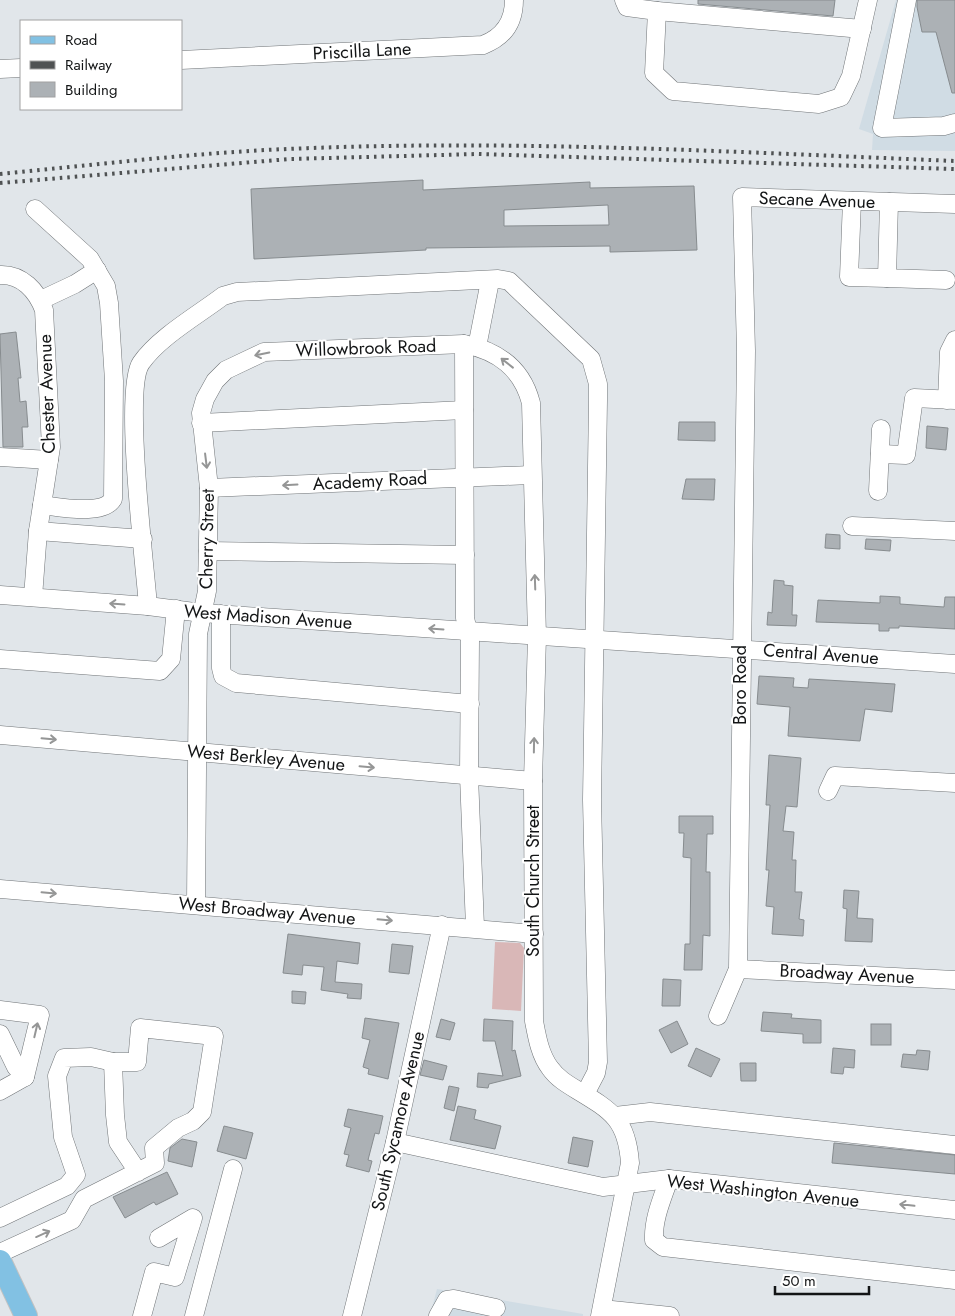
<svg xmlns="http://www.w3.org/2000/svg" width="955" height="1316" font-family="Jost,sans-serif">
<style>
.built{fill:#d0dce4}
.green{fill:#d9b7b7}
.building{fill:#acb1b5;stroke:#878c8f;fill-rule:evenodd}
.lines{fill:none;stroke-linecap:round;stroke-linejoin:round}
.minor-casing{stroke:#707477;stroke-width:19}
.major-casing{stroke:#c2c2c2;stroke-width:24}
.minor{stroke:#fff;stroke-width:18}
.major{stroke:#82c1e3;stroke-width:22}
.rail{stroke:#4f5253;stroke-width:4;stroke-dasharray:2.5 5;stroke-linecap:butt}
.oneway{stroke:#959696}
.labels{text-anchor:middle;stroke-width:4;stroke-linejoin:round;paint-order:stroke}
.street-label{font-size:18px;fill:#131516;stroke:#fff}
</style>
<rect width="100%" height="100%" fill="#e1e6ea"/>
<g class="built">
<polygon points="896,0 955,0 955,151 872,150 873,134 859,129"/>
<polygon points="437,1289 583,1314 583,1316 430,1316"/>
</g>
<polygon class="green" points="495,942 520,943 524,948 521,1011 492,1009"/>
<g class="building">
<polygon points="698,0 835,0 833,16 698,4"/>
<polygon points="917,0 955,0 955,93 952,93 936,32 922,32 917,7"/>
<path d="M 423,180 L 423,190 L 590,182 L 590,188 L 694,186 L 697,250 L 610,252 L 610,246 L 426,248 L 426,250 L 254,259 L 251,189 ZM 608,205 L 609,225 L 504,226 L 504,210 Z"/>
<polygon points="16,332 21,378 18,378 20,402 26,401 28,427 22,427 23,447 3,447 0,334"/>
<polygon points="679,422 715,422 715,441 678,440"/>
<polygon points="927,426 948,428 946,450 926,448"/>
<polygon points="686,479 715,479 714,500 682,499"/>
<polygon points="826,534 840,535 840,549 825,548"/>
<polygon points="866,539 891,540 890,551 865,549"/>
<polygon points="774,580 784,581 784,585 793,586 792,615 797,615 796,626 767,625 768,612 772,613"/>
<polygon points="880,596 900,597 900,604 944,607 945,597 955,597 955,629 899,626 899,628 889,628 889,631 879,631 879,624 816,622 818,600 880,603"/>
<polygon points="759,676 794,678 793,687 808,688 809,679 895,684 892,712 865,709 860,741 788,736 790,707 757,704"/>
<polygon points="769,755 801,758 797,807 786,806 783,831 794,832 792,860 796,860 795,892 802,892 799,919 804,920 803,936 772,934 774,907 766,906 769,870 766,870 770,805 766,805"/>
<polygon points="679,816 713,816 713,834 707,834 706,872 710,872 710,936 703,935 702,970 684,970 685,944 690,944 691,858 683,857 684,833 679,833"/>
<polygon points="844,890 859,891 857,918 873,919 872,942 845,941 847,909 843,908"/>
<polygon points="288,934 360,943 358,964 337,961 335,982 362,984 361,999 347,998 348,994 321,990 324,967 303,965 302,975 283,973"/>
<polygon points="392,944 413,946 409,974 389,972"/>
<polygon points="663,979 681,980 680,1006 662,1006"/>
<polygon points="292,991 306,992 305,1004 292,1003"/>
<polygon points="763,1012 792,1014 791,1018 821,1020 821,1043 803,1043 803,1034 761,1031"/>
<polygon points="365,1018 399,1023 388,1079 368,1074 369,1069 363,1067 370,1040 362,1038"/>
<polygon points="441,1019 455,1023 450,1040 436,1037"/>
<polygon points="484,1019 513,1021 512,1051 515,1050 521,1076 489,1084 488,1088 477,1087 478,1073 503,1076 495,1041 483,1041"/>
<polygon points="677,1021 688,1044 671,1053 659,1030"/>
<rect x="871" y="1024" width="20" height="21"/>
<polygon points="696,1048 720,1059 711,1077 688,1066"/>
<polygon points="833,1048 855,1050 854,1068 844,1067 843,1074 831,1073"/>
<polygon points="917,1050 930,1051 928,1070 901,1067 903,1054 916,1055"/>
<polygon points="424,1060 447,1066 443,1080 420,1075"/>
<polygon points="740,1063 756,1063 756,1081 741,1081"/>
<polygon points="449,1086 459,1088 454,1111 444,1108"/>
<polygon points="458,1106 476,1110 474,1119 501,1126 495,1149 450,1140"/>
<polygon points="348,1109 383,1116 379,1134 375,1133 368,1160 372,1161 369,1172 346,1166 349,1155 344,1154 351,1128 344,1126"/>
<polygon points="224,1126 253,1133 246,1159 217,1151"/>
<polygon points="573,1137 593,1141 588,1167 568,1163"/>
<polygon points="182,1139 197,1142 192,1167 168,1161 170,1148"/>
<polygon points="834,1143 955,1155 955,1174 832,1163"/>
<polygon points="167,1172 178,1194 156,1205 154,1202 125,1218 113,1197"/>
</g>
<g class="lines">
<defs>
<g id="minor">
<polyline points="624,0 627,7 657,11 654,73 673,91 819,104 841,97 851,76 868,0"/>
<polyline points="907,0 882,128 944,126 955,123"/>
<polyline points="657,11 862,29"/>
<path d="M 181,60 L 483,45 C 504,37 514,22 514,0"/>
<polyline points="0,69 21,68"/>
<polyline points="852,201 849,277 887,278"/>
<polyline points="889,202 887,278 946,280"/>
<path d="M 35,209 L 90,259 L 106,286 L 109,303 L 114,381 L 113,499 C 103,516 59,507 42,505"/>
<path d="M 0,275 C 22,274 37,291 44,310 L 51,447 L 38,531 L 33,597"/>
<polyline points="41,300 75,284 97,270"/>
<polyline points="464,344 465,618 470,640 469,776 475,927"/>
<polyline points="477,347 490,281"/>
<polyline points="947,400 949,352 955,340"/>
<polyline points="201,423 464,410"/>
<polyline points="880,454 906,455 914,398 955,400"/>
<polyline points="0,457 49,460"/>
<polyline points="209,488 531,475"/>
<polyline points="878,491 881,429"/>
<polyline points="852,526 955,531"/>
<polyline points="38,531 143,539"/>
<polyline points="208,551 465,555"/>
<polyline points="0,595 148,606 202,613 955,664"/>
<path d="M 148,606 C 145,565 123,389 141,363 C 159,337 198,315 223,296 L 237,292 L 498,279 L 509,281 L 591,359 L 598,384 L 598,400 L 592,800 L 598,1062 L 596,1073 L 585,1094"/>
<polyline points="221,614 221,668 223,676 236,683 470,704"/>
<polyline points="0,659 160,671 171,659 176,609"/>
<polyline points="0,735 533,781"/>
<polyline points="828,791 835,776 955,783"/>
<polyline points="0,889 534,934"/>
<path d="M 196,905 L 198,634 L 207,591 L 209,488 L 201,413 L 205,399 L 215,381 L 226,370 L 264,352 L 464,344 C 498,351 522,368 531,403 L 537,636 L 533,781 L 534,1021 C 537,1037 540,1055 550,1068 C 557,1078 567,1084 577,1090 C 612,1111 627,1120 630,1163 L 600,1316"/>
<polyline points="738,969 955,980"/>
<polyline points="0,1010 40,1015 25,1077"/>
<polyline points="718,1016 738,969 746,351 742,197 955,204"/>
<polyline points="0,1034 16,1067 25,1077 0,1091"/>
<polyline points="615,1116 650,1112 955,1145"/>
<polyline points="395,1142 603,1187 669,1179 955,1210"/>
<path d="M 669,1179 C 662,1199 653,1219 654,1240 L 663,1247 L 955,1280"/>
<polyline points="0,1218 67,1186 76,1175 63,1137 57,1076 64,1058 91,1057 113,1062"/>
<polyline points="0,1253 72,1220 84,1199 155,1163 154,1148 178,1128 193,1121 202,1112 214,1036 140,1028 137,1062 113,1062 115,1115 118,1142 138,1172"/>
<polyline points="602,1309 670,1316"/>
<polyline points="142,1316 154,1272 175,1277 193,1218 159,1238"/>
<polyline points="194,1316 233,1169"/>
<polyline points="352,1316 395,1142 442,925"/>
<polyline points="438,1316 447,1300 454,1299 496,1308"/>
</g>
<polyline id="major" points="0,1261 26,1316"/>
</defs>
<use href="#minor" class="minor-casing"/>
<use href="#major" class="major-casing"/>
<use href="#minor" class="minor"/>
<use href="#major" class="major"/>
<g class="rail">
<path d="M 0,174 C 95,165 192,153 287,149 C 509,139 733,152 955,161"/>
<polyline points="0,183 290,159 478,154 955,169"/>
</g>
</g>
<defs><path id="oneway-shaft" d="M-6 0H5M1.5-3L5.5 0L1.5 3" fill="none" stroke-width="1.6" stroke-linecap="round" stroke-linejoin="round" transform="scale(1.25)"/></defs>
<g class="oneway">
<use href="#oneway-shaft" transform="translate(262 354) rotate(168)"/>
<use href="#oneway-shaft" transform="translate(507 363) rotate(-142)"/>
<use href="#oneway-shaft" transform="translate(206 461) rotate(83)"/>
<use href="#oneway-shaft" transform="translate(290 485) rotate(177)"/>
<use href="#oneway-shaft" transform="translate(535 582) rotate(-92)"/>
<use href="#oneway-shaft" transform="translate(117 604) rotate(-176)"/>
<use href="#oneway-shaft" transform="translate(436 629) rotate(-176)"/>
<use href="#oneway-shaft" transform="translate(49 739) rotate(5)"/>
<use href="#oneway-shaft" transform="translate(534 745) rotate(-89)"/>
<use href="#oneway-shaft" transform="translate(367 767) rotate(5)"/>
<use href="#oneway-shaft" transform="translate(49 893) rotate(5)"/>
<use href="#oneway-shaft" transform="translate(385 920) rotate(5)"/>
<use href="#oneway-shaft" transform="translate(36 1030) rotate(-77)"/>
<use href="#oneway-shaft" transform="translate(907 1205) rotate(-174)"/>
<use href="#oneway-shaft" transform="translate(43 1234) rotate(-24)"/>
</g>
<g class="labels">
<g class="street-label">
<text transform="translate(362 51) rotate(-3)" y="6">Priscilla Lane</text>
<text transform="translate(817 200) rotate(2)" y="6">Secane Avenue</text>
<text transform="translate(366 348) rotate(-2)" y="6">Willowbrook Road</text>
<text transform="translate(47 394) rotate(-92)" y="6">Chester Avenue</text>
<text transform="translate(370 481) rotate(-3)" y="6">Academy Road</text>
<text transform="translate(207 539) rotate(-89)" y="6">Cherry Street</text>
<text transform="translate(268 617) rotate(4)" y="6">West Madison Avenue</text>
<text transform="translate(821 654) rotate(4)" y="6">Central Avenue</text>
<text transform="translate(740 685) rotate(-90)" y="6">Boro Road</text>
<text transform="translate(266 758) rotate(5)" y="6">West Berkley Avenue</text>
<text transform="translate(533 881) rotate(-90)" y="6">South Church Street</text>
<text transform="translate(267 911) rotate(5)" y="6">West Broadway Avenue</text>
<text transform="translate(847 974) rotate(3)" y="6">Broadway Avenue</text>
<text transform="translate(398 1121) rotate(-77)" y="6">South Sycamore Avenue</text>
<text transform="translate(763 1191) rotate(6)" y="6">West Washington Avenue</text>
</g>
</g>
<rect x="20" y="20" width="162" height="90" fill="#ffffff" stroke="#a1a1a2"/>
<rect x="30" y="36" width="25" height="8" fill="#82c1e3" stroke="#a1a1a2"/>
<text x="65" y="45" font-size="15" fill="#131516">Road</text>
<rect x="30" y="61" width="25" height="8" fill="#4f5253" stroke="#a1a1a2"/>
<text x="65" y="70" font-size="15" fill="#131516">Railway</text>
<rect x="30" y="82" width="25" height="15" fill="#acb1b5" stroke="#a1a1a2"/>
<text x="65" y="95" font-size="15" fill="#131516">Building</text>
<path d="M775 1286v8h94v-8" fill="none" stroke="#131516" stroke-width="2.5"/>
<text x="782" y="1286" font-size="15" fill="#131516" stroke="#ffffff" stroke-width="4" paint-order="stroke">50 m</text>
</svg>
